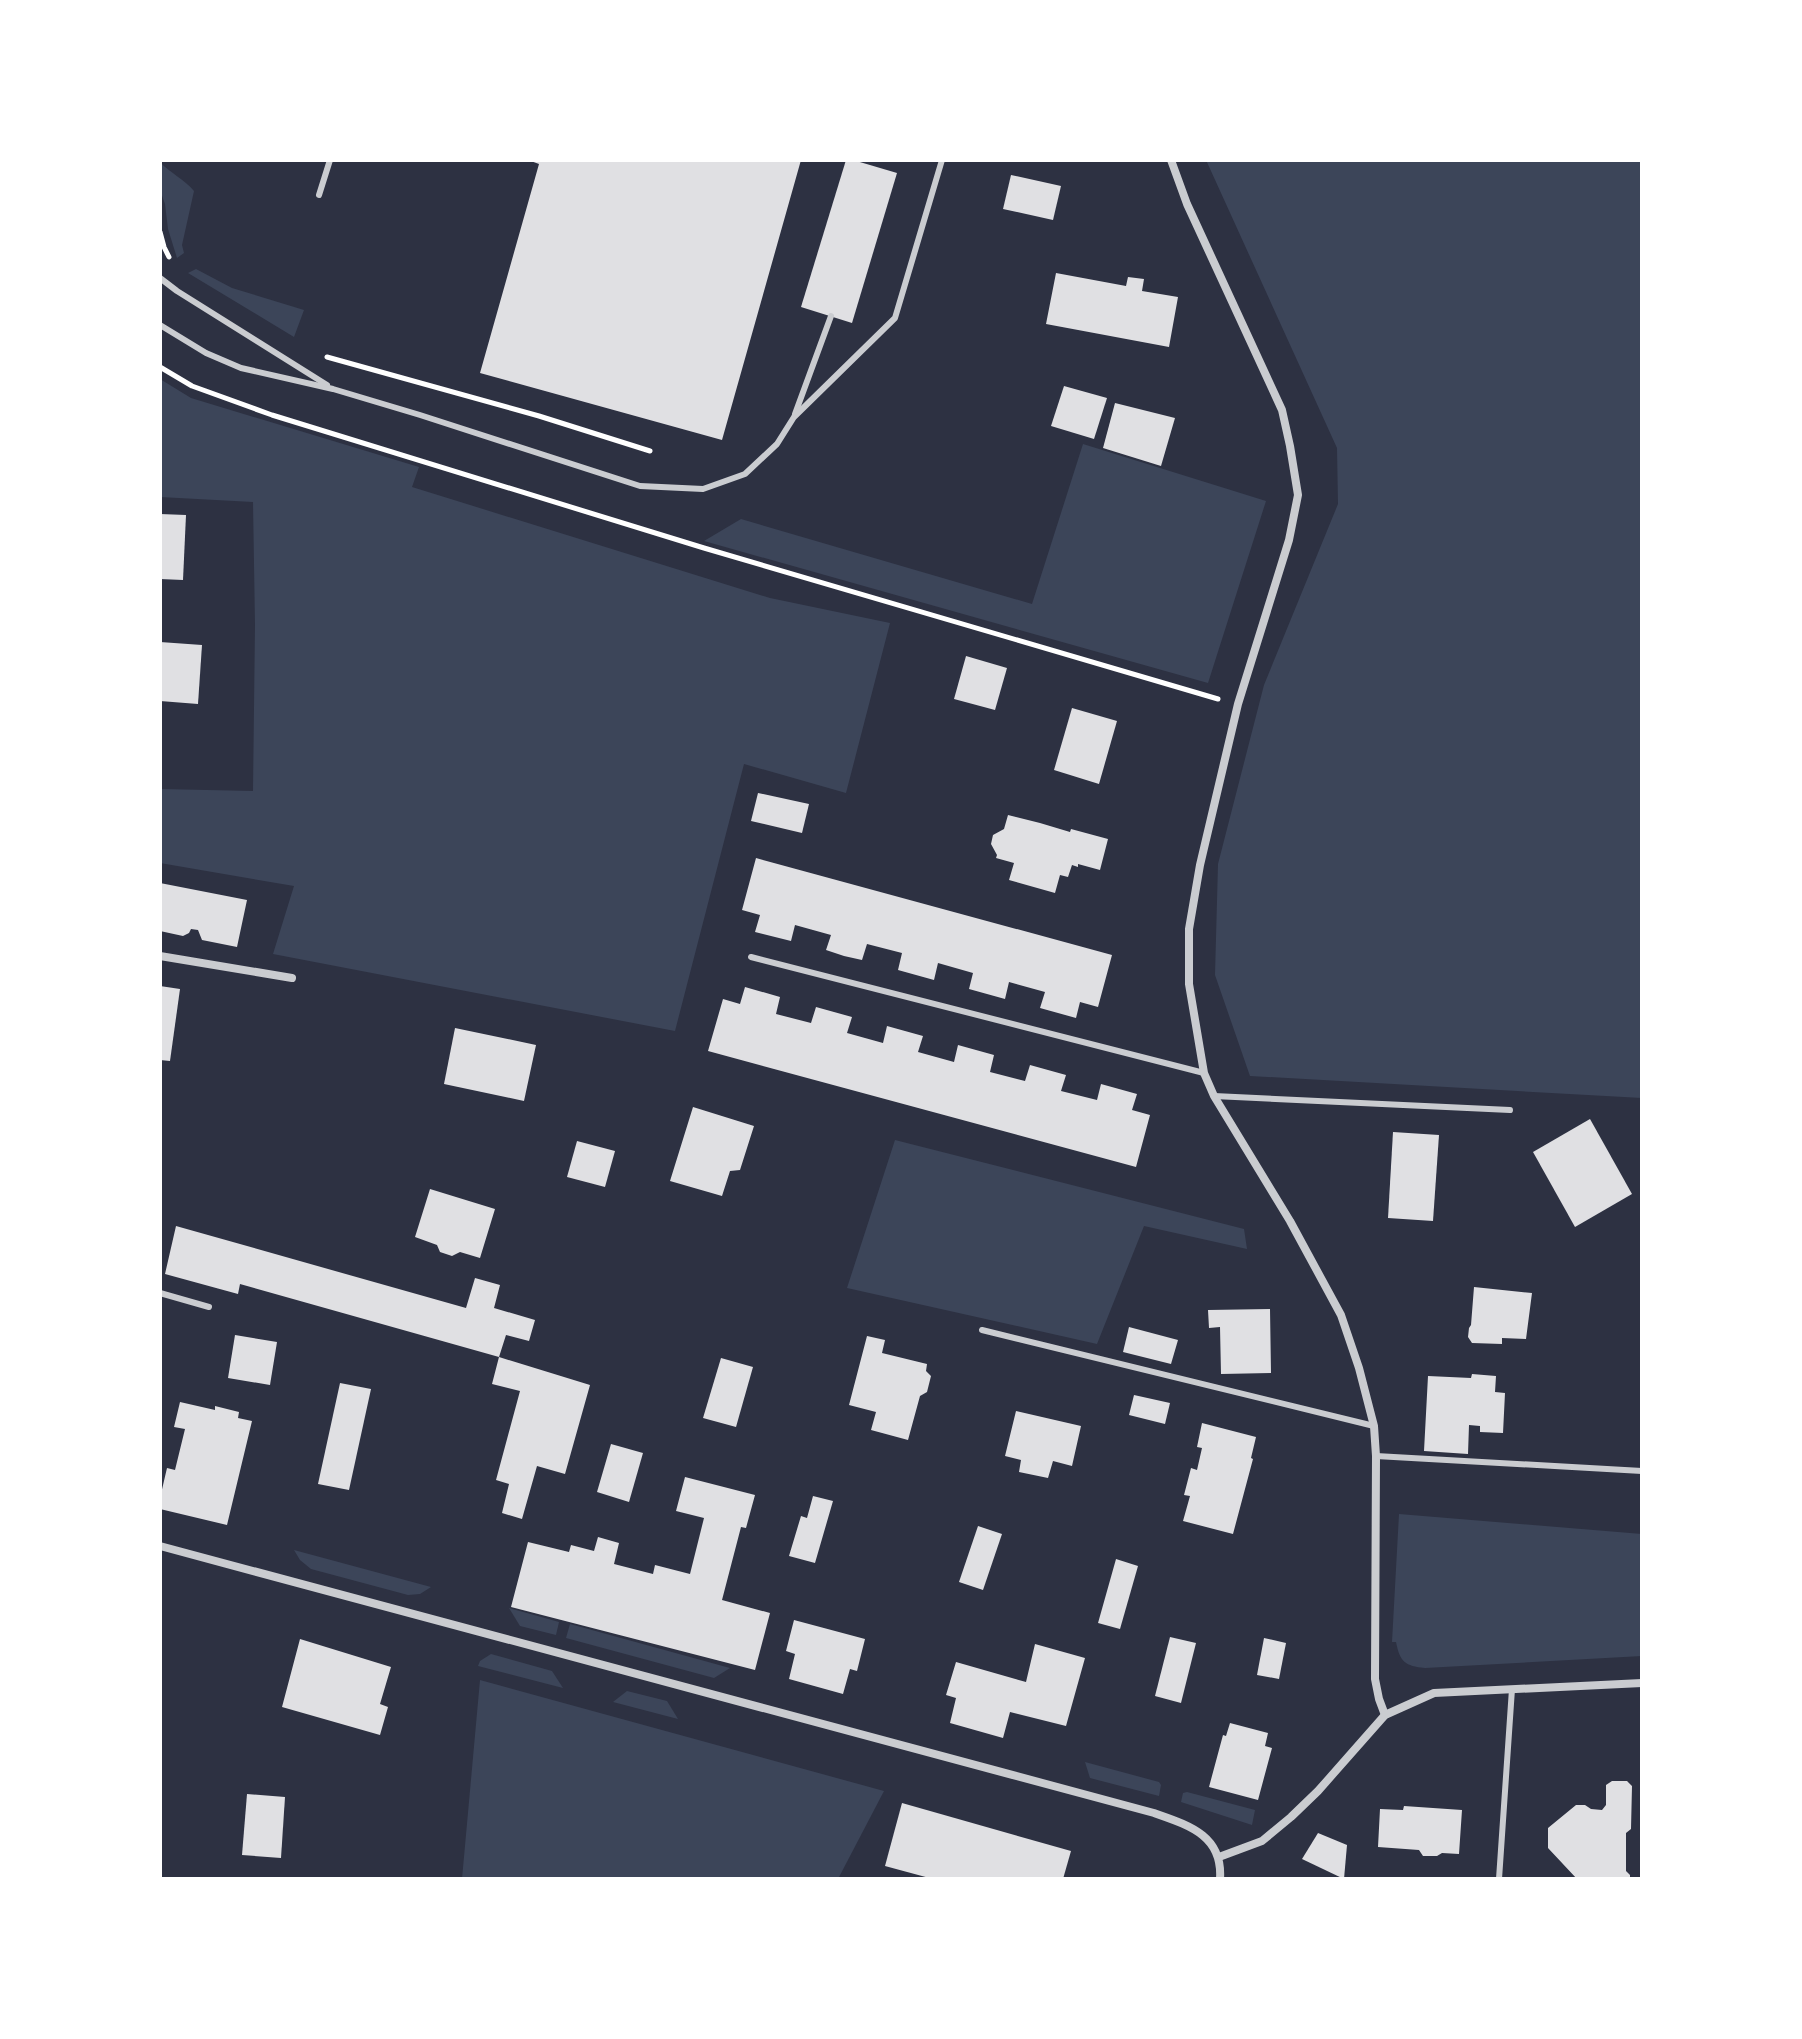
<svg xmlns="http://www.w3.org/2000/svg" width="1802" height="2039" font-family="Quicksand,sans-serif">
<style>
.green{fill:#3c4559}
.building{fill:#e0e0e3}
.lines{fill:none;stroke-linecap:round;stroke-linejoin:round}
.path{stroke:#fff;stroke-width:5}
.service{stroke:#caccd0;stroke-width:6}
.minor{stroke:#caccd0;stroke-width:8}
</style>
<rect width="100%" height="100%" fill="#2d3142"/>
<g class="green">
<polygon points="1206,160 1642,160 1642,1098 1250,1076 1215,975 1218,864 1264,685 1338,504 1337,448"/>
<path d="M 160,162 C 170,173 184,179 194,191 L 182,245 L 184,253 L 177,258 L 168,229 L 165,204 L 160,190 Z"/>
<polygon points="196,269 232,288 304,310 294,337 188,273"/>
<polygon points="160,379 191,398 419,467 412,487 770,598 890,623 846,793 744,764 675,1031 273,954 294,886 160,863 160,789 253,791 255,625 253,502 160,497"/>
<polygon points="1083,444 1266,501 1208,683 704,541 741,519 1032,604"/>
<polygon points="895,1140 1244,1229 1247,1249 1144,1226 1097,1344 847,1288"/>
<path d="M 1399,1514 L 1642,1534 L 1642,1656 L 1425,1668 C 1405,1666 1400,1662 1396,1642 L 1392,1642 Z"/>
<polygon points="294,1550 431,1587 420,1594 408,1595 311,1569 300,1560"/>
<polygon points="509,1608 559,1622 556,1635 520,1626"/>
<polygon points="570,1624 730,1668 714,1678 566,1638"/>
<polygon points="491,1654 552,1671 563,1688 478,1666 480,1661"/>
<polygon points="480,1680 884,1791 838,1879 462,1879"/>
<polygon points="627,1691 667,1701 678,1719 613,1702"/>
<polygon points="1085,1762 1159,1782 1161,1785 1159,1796 1090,1778"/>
<polygon points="1187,1792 1255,1810 1252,1825 1181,1802 1183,1793"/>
</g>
<g class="building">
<polygon points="528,160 801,160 722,440 480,373 539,164"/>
<polygon points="846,160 853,160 897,173 852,323 801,307"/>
<polygon points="1011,175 1061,186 1053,220 1003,209"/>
<polygon points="1056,273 1126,286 1128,277 1144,279 1142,291 1178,297 1169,347 1046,324"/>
<polygon points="1064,386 1107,398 1094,439 1051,426"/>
<polygon points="1115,403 1175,418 1161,466 1103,448"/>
<polygon points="160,514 186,515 183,580 160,579"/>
<polygon points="160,642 202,645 198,704 160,701"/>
<polygon points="966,656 1007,668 995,710 954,699"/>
<polygon points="1072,708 1117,721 1099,784 1054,770"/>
<polygon points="758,793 809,804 802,833 751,821"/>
<polygon points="1008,815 1040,823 1070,832 1071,829 1108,839 1100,870 1078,864 1078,867 1072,865 1068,877 1060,875 1055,893 1009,880 1014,863 996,858 997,855 991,844 993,835 1004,829"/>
<polygon points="756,858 1112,955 1098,1007 1080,1002 1076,1018 1040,1008 1045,992 1009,982 1005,999 969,989 973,973 938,963 934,980 898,970 902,953 867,944 862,960 844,956 826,950 831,935 795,925 791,941 755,932 760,915 742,910"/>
<polygon points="160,883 247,900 237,947 202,940 198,930 191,929 189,933 183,936 160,931"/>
<polygon points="160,986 180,989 170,1061 160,1060"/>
<polygon points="745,987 780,997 776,1014 811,1023 816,1007 852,1017 847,1033 883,1043 887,1026 923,1036 918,1052 954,1062 958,1045 994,1055 990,1072 1025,1081 1030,1065 1066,1075 1061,1091 1097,1100 1101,1084 1137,1094 1132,1110 1150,1115 1136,1167 708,1051 723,999 740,1004"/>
<polygon points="455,1028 536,1045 524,1101 444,1084"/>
<polygon points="693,1107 754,1126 740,1170 730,1171 722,1196 670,1181"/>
<polygon points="1590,1119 1632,1194 1575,1227 1533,1152"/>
<polygon points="1393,1132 1439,1135 1433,1221 1388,1218"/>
<polygon points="577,1141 615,1151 605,1187 567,1177"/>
<polygon points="430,1189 495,1209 480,1258 460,1252 452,1256 440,1252 437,1245 415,1237"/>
<polygon points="176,1226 466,1308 475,1278 500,1285 494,1308 535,1320 529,1341 506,1335 499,1357 240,1284 238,1294 165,1274"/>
<polygon points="1474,1287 1532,1293 1526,1339 1502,1338 1502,1344 1472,1343 1468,1337 1469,1328 1471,1325"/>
<polygon points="1270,1309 1271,1373 1221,1374 1220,1327 1209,1328 1208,1310"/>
<polygon points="1129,1327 1178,1340 1171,1364 1123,1352"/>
<polygon points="235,1335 277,1342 270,1385 228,1378"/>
<polygon points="867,1336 885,1340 882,1353 927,1364 926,1371 931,1376 927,1392 920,1396 908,1440 871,1430 876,1412 849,1405"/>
<polygon points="499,1357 590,1385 565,1474 537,1466 522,1519 502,1513 509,1484 496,1480 520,1391 492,1384"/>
<polygon points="721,1358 753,1367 736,1427 703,1418"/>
<polygon points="1472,1374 1496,1376 1495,1392 1505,1393 1503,1433 1480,1432 1480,1426 1469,1425 1468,1454 1424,1451 1428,1376 1471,1378"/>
<polygon points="340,1383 371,1389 349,1490 318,1484"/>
<polygon points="1134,1395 1170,1403 1165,1424 1129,1415"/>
<polygon points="180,1402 215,1410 215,1406 239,1412 238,1418 252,1421 227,1525 160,1509 160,1498 167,1468 175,1470 185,1429 174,1427"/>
<polygon points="1016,1411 1081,1426 1072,1466 1053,1461 1048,1478 1019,1472 1021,1460 1005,1456"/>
<polygon points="1202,1423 1256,1437 1251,1458 1253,1459 1233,1534 1183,1521 1190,1496 1184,1495 1191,1468 1197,1470 1202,1448 1197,1447"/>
<polygon points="611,1444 643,1453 629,1502 597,1492"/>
<polygon points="685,1477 755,1495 746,1528 741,1527 722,1600 770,1613 755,1670 511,1607 528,1542 569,1552 571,1545 594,1551 598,1537 619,1543 614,1564 653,1574 655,1565 690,1574 704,1518 676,1511"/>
<polygon points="813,1496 833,1501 815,1563 789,1556 801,1516 807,1518"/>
<polygon points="978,1526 1002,1534 983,1590 959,1582"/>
<polygon points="1116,1559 1138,1566 1120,1629 1098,1623"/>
<polygon points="794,1620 865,1639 857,1671 850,1669 843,1694 789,1679 795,1654 786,1651"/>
<polygon points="1170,1637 1196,1643 1181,1703 1155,1696"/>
<polygon points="1264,1638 1286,1643 1279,1679 1257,1675"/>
<polygon points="300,1639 391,1667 380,1704 388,1707 380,1735 282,1707"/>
<polygon points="1035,1644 1085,1658 1066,1726 1010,1712 1003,1738 950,1723 956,1698 946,1695 956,1662 1026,1682"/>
<polygon points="1230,1723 1268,1733 1265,1746 1272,1748 1258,1800 1209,1787 1223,1735 1226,1736"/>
<polygon points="1612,1781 1627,1781 1632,1786 1631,1829 1626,1833 1626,1871 1630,1875 1630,1879 1577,1879 1548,1848 1548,1828 1576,1805 1585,1805 1591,1809 1602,1810 1606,1805 1606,1785"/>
<polygon points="247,1794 285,1797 281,1858 242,1855"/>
<polygon points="902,1803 1071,1851 1063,1879 933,1879 885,1866"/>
<polygon points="1404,1806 1462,1810 1459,1854 1442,1853 1437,1856 1423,1856 1419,1850 1378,1847 1380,1809 1403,1810"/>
<polygon points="1318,1833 1347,1845 1344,1879 1302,1859"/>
</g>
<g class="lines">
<g class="path">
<polyline points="160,232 164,247 169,257"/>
<polyline points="327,357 539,416 650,451"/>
<polyline points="160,367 192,386 272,415 704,548 1218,699"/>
</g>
<g class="service">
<polyline points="319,195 330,160"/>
<polyline points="160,278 177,291 327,385"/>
<polyline points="160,325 206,353 241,368 333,389 420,415 640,486 703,489 745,474 777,444 794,417 895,318 942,160"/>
<polyline points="795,414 831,316"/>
<polyline points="751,957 1204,1073"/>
<polyline points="1214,1096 1510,1110"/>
<polyline points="160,1293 209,1307"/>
<polyline points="982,1330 1374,1426"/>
<polyline points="1376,1456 1642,1471"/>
<polyline points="1499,1879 1512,1689"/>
</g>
<g class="minor">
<polyline points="1171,160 1187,204 1282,410 1290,446 1298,495 1289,540 1238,704 1200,865 1189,929 1189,984 1204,1073 1214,1096 1290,1221 1341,1315 1359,1368 1374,1426 1376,1456 1375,1679 1379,1699 1385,1715"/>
<polyline points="160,956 292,978"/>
<path d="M 160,1546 L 1154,1813 C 1188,1825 1223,1835 1220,1879"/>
<polyline points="1219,1857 1262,1841 1291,1817 1318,1791 1385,1715 1434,1693 1642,1683"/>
</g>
</g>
<rect width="1802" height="2039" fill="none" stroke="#ffffff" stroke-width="324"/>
</svg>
